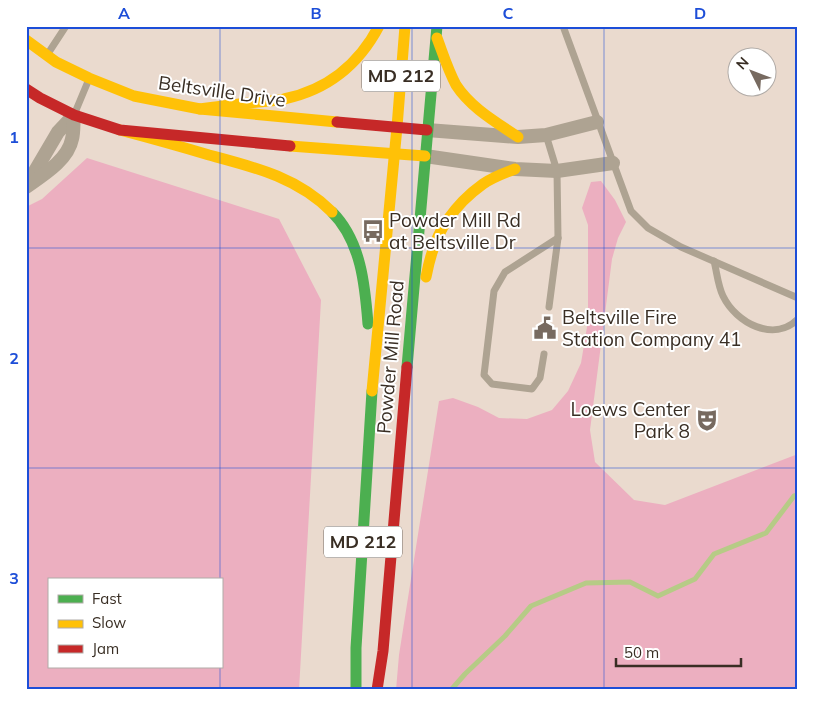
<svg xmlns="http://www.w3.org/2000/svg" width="824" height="716" font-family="Mulish,sans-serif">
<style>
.forest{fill:#ecafc0;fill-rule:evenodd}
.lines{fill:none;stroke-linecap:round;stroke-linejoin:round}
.stream{stroke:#b6cb86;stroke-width:5}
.lane{stroke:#aea392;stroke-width:7}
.street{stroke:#aea392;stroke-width:14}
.fast{stroke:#4caf50;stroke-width:11}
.slow{stroke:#ffc107;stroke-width:11}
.jam{stroke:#c62828;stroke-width:11}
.grid{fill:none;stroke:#1d4ed8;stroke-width:1;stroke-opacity:0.55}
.labels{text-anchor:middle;stroke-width:4;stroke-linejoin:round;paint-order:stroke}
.shield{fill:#fff;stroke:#746d66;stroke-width:1}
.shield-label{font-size:18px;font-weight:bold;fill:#392e24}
.street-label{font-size:19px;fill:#392e24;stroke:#fff}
.poi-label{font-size:19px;fill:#392e24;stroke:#fff;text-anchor:start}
.neatline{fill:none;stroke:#1d4ed8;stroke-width:2}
.grid-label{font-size:16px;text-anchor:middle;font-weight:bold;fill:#1d4ed8}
</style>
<rect width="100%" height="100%" fill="#eadace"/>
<g class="forest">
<path d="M 87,158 L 279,219 L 321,300 L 299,690 L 26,690 L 26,207 L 42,199 ZM 49,580 L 221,580 L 221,667 L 49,667 Z"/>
<polygon points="601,181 615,200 626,222 618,238 612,259 590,430 595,462 634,500 665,505 798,454 798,690 396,690 399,655 439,401 453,398 478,407 499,418 527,419 552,410 568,391 581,363 588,321 588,225 582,208 591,182"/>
</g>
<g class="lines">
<polyline class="stream" points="451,690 465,674 505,636 531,606 586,583 630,582 658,596 695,579 714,554 766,533 794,496 798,495"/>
<g class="lane">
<polyline points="563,26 631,211 648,228 681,247 798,298"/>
<polyline points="47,55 66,26"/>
<polyline points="74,115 89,79"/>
<polyline points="546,135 557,171 558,238 549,307"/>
<path d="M 714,261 C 717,273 718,286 723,296 C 736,323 774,343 798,319"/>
<polyline points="544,354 540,378 532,389 492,384 484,375 494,291 505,272 558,238"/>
</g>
<g class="street">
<polyline points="427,130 518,137 546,135 597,122"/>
<polyline points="425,156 515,169 557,171 613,163"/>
<polyline points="28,183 58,132 74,115"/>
<path d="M 26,187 C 43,175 68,160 72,139 C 74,132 73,123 74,115"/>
</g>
<g class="fast">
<path d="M 332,212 C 361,241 365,285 368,324"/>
<polyline points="407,367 437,26"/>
<polyline points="356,690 356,648 372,391"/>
</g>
<g class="slow">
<path d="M 437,38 C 443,54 448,70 456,85 C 471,108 496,122 518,137"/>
<polyline points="26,40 56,62 89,78 134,96 200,109 337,122"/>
<path d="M 200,109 C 219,106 238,104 258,102 C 267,101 276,101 284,99 C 327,90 359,64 379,26"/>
<path d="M 120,130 C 150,138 179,146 209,155 C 254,167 297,177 332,212"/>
<polyline points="290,146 425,156"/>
<path d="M 426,277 C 432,246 440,225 463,201 C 469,195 476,189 483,184 C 493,177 504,173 515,169"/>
<polyline points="372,391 397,127 405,26"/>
</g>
<g class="jam">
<polyline points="26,89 40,98 74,115 120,130 290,146"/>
<polyline points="337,122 427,130"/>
<polyline points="377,690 383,651 407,367"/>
</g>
</g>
<path class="grid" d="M 220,26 L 220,580M 412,26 L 412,690M 604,26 L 604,690M 26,248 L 798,248M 26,468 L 798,468M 220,667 L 220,690"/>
<defs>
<symbol id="bus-bare" viewBox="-9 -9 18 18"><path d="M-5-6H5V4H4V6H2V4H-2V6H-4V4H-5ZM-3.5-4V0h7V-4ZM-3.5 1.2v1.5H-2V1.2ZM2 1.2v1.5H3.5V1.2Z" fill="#776a60" stroke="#fff" stroke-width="2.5" paint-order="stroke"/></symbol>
<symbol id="civic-bare" viewBox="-9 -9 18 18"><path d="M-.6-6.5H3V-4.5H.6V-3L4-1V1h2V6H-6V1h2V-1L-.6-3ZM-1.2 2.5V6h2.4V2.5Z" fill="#776a60" stroke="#fff" stroke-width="2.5" paint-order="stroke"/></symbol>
<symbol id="theatre-bare" viewBox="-9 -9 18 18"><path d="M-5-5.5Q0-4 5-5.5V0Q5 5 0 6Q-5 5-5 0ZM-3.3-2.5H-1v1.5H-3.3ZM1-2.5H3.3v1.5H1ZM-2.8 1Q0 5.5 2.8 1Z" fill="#776a60" stroke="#fff" stroke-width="2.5" paint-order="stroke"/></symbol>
</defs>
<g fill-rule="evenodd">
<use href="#bus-bare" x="357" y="215" width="32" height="32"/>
<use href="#civic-bare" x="529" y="312" width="32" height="32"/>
<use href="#theatre-bare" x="691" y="404" width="32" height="32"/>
</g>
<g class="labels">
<g class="shield">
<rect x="362" y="60.5" width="78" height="31" rx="4"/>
<rect x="324" y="526.5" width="78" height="31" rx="4"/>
</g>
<g class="shield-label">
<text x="401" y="82">MD 212</text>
<text x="363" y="548">MD 212</text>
</g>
<g class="street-label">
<text transform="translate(222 91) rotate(8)" y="7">Beltsville Drive</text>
<text transform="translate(390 357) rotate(-85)" y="7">Powder Mill Road</text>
</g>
<g class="poi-label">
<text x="389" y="227">Powder Mill Rd<tspan x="389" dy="22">at Beltsville Dr</tspan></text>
<text x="562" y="324">Beltsville Fire<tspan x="562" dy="22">Station Company 41</tspan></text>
<text x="690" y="416" text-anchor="end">Loews Center<tspan x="690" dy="22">Park 8</tspan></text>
</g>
</g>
<rect width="824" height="716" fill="none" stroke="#ffffff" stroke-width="55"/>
<rect x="48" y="578" width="175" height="90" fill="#ffffff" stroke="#b0aba7"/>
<rect x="58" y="595" width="25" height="8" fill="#4caf50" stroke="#b0aba7"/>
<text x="92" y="604" font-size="15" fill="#392e24">Fast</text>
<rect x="58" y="620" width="25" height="8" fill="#ffc107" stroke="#b0aba7"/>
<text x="92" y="628" font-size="15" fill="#392e24">Slow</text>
<rect x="58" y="645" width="25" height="8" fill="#c62828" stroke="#b0aba7"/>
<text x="92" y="654" font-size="15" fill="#392e24">Jam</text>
<g transform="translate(752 72) rotate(312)"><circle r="24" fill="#ffffff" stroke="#b0aba7"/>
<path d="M0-4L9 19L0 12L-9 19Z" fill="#776a60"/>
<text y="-8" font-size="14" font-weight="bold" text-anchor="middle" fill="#392e24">N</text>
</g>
<path d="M616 658v8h125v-8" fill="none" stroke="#392e24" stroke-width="2.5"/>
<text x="624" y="658" font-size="15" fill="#392e24" stroke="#ffffff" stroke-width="4" paint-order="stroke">50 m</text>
<rect x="28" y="28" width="768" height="660" class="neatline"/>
<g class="grid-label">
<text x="124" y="19">A</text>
<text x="316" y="19">B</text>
<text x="508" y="19">C</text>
<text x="700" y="19">D</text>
<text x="14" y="143">1</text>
<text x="14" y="364">2</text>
<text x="14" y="584">3</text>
</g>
</svg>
